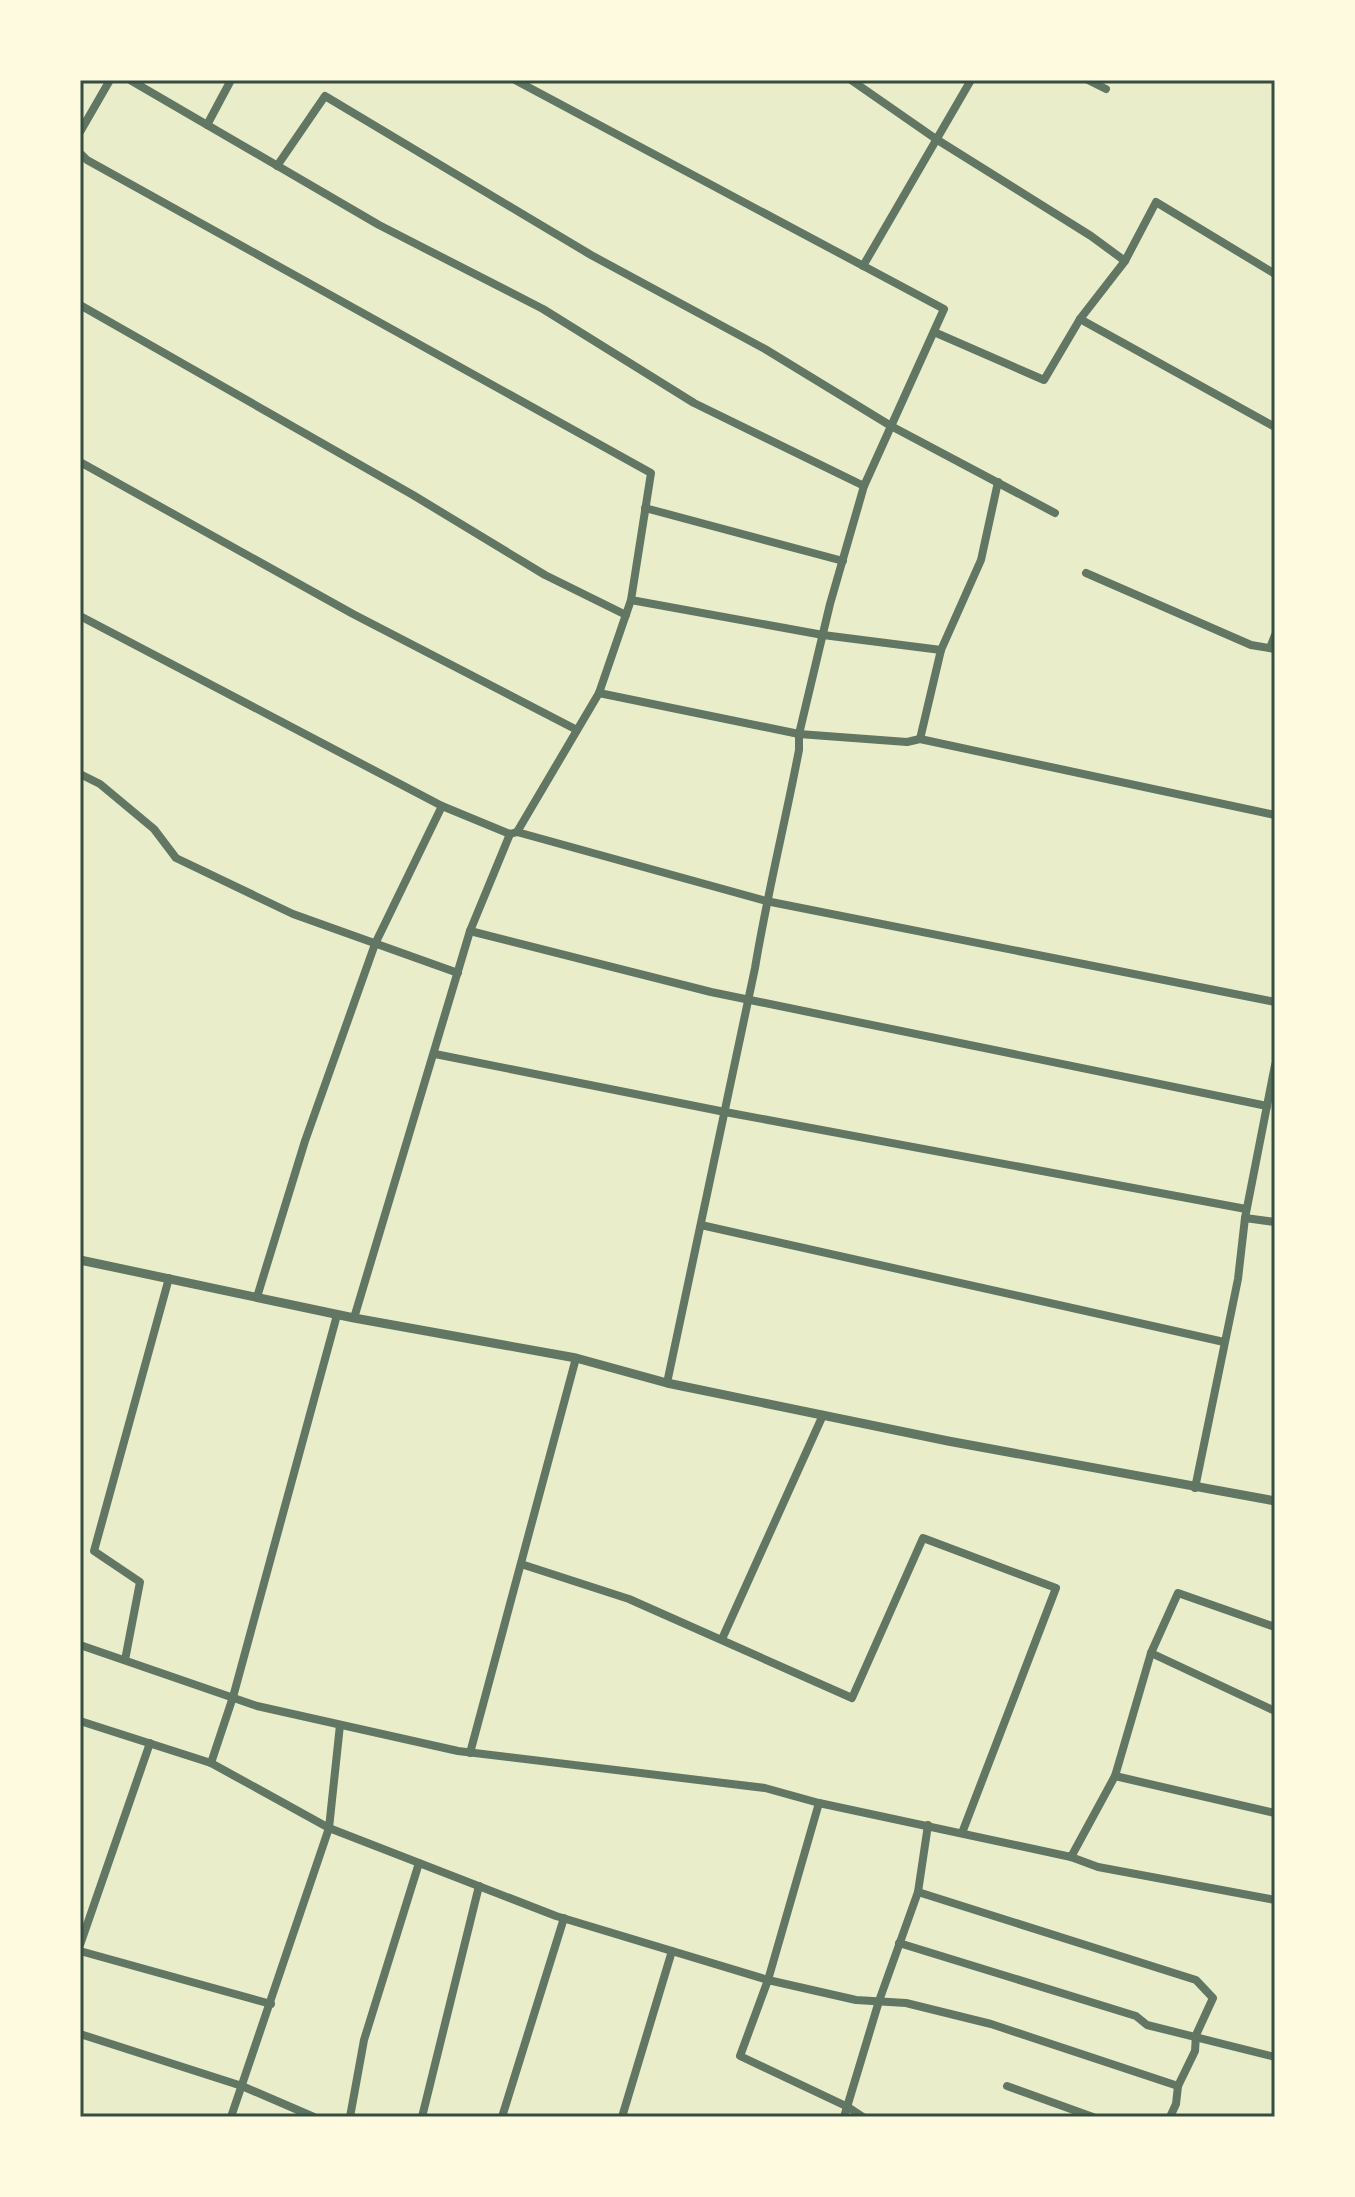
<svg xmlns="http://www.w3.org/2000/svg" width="1355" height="2197" font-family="'Space Grotesk',sans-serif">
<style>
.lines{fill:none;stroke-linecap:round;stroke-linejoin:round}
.minor{stroke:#617663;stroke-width:8}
.tertiary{stroke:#617663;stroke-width:9}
.neatline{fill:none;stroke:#344e41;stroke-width:3}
</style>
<rect width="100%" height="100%" fill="#e9edc9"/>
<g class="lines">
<g class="minor">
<polyline points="130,80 379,225 543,309 694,403 864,486"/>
<path d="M 515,80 L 944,309 L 864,486 L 830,604 L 799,734 L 799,750 C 785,823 767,895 755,968 L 667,1383"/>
<polyline points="851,80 936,139 1091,236 1125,261 1156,202 1275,274"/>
<polyline points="1088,80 1106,89"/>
<polyline points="207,125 231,80"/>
<polyline points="80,132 110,80"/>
<polyline points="80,153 87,160 651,473 631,600 823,635 941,650"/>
<polyline points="277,166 325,96 591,255 765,349 891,426 1055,513"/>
<polyline points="863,266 971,80"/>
<polyline points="80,305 413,495 545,575 626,615"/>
<polyline points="1080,319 1125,261"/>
<polyline points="934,332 1044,380 1080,319 1275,427"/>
<polyline points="80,462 353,614 577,730"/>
<polyline points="645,508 843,561"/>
<polyline points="1086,573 1251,645 1275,649"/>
<polyline points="80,616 442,806 510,834 517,832 766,901 1275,1002"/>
<polyline points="1270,648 1275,635"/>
<polyline points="599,693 799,734 907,742 920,739 1275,815"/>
<polyline points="920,739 941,650 981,560 998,482"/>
<polyline points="80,774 100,784 154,829 176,858 293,914 458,973"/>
<polyline points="517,832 599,693 631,600"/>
<polyline points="470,931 711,992 1267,1106"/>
<polyline points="435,1054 725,1112 1246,1209"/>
<polyline points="1245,1218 1275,1222"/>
<polyline points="701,1225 1224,1342"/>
<polyline points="257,1297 305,1141 375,944 442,806"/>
<polyline points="354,1318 470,931 510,834"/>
<polyline points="1195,1488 1238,1279 1245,1218 1275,1065"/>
<polyline points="521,1564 629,1599 852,1698 923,1538 1056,1588 962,1833"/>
<polyline points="722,1639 823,1415"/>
<polyline points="80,1645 257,1706 458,1751 765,1788 819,1803 1071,1857 1098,1867 1275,1900"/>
<polyline points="1151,1653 1275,1711"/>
<polyline points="125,1660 140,1582 94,1551 169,1278"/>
<polyline points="80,1721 211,1763 329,1828 556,1916 768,1980 819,1803"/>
<polyline points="470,1753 576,1358"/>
<polyline points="211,1763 233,1697 337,1315"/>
<polyline points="1115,1776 1151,1653 1178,1593 1275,1627"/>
<polyline points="1071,1857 1115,1776 1275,1813"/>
<polyline points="918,1892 1196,1980 1213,1998 1196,2035 1195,2051 1178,2086 1176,2104 1170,2117"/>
<polyline points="899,1943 1136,2016 1147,2025 1275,2057"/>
<polyline points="80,1945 150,1743"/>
<polyline points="80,1951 271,2004"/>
<polyline points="80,2034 242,2086 314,2117"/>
<polyline points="1007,2086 1093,2117"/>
<polyline points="231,2117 329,1828 340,1725"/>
<polyline points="350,2117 364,2040 419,1863"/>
<polyline points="422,2117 479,1886"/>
<polyline points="502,2117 564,1918"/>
<polyline points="622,2117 672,1951"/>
<polyline points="844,2117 879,2001 918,1892 928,1825"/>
<polyline points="863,2117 848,2107 740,2056 768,1980 856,2000 906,2003 991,2024 1178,2086"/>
</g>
<polyline class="tertiary" points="80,1260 354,1318 576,1358 667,1383 948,1441 1275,1501"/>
</g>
<rect width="1355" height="2197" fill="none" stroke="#fefae0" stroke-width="164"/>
<rect x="82" y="82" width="1191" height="2033" class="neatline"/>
</svg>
